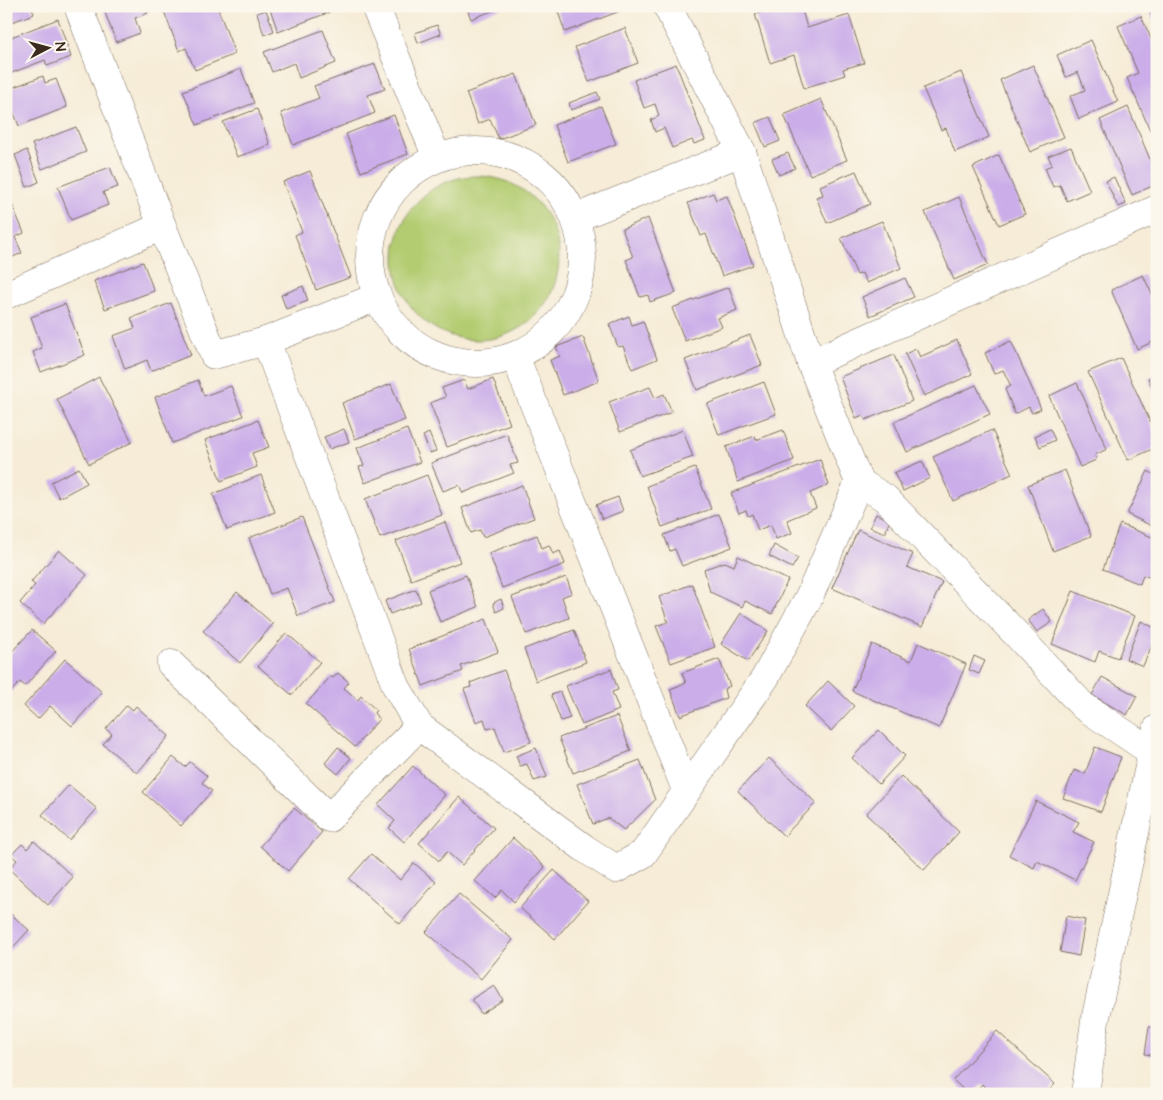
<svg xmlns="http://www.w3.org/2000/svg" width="1163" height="1100" font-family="'Architects Daughter',sans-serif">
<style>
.green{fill:#b3cc71;stroke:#777b48}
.building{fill:#cbaee9}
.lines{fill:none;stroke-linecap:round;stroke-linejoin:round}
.minor-casing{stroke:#7c6e5f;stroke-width:29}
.minor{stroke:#fff;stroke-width:28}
</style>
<rect width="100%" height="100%" fill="#fbf7ec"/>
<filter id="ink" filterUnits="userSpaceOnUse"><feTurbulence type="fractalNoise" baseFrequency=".02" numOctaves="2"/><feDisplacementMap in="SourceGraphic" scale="10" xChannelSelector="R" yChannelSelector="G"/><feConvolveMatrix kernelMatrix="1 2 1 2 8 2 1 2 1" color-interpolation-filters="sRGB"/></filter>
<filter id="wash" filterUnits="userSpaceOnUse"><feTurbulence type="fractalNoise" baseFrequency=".0096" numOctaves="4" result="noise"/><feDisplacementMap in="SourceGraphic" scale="20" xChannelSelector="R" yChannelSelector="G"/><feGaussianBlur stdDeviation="1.12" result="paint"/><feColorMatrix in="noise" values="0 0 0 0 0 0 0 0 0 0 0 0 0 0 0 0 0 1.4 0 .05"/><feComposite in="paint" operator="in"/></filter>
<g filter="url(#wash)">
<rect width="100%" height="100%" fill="#f6ecd7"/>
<circle class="green" cx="477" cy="258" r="82"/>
<g id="blocks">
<g class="building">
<polygon points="6,6 31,6 34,14 6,24"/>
<polygon points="112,6 145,6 148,13 135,18 140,33 116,42 104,10"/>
<polygon points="162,6 217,6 235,54 195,70 186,48 179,51"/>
<polygon points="269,6 328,6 330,12 278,32"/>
<polygon points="466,6 505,6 471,19"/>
<polygon points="556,6 618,6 620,11 565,32"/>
<polygon points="780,6 801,6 807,28 849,15 864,63 843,69 845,75 804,88 794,55 770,63 755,14"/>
<polygon points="1157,6 1157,28 1149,10"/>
<polygon points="266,10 274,31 264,35 257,13"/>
<polygon points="1141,16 1157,52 1157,127 1150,130 1127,78 1138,73 1118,26"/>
<polygon points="58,19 71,57 47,66 45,60 9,74 6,66 6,39"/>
<polygon points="437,25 441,34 418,43 415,33"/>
<polygon points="625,28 638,63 589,82 575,47"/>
<polygon points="323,30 336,63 299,78 294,63 272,72 264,52"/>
<polygon points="1091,40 1118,102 1079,119 1070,96 1085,90 1078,72 1066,77 1057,55"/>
<polygon points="375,64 385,89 368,95 375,113 293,145 281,113 319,98 314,86"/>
<polygon points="676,64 705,140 694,144 692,140 672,148 664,128 655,132 651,120 659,116 655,104 644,108 634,80"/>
<polygon points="1033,65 1064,137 1030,152 1000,80"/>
<polygon points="241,69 254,103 197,125 183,91"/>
<polygon points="961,72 989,137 955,152 946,128 941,130 923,88"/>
<polygon points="516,74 536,125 499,139 490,119 478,124 466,93"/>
<polygon points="43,76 45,83 56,79 67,107 19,126 6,94 6,90"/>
<polygon points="597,92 600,99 571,110 569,103"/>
<polygon points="821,99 847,160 810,175 784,115"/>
<polygon points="601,106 616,144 568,162 554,125"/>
<polygon points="1128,107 1157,176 1157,184 1132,195 1100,120"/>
<polygon points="257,109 270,145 237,157 223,122"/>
<polygon points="394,115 408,154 361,172 346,134"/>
<polygon points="770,117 780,141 765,147 755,123"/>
<polygon points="76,127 86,152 42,169 32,144"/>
<polygon points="1071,147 1090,191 1067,201 1060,185 1053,187 1045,168 1052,165 1048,156"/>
<polygon points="27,150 39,182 27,187 15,155"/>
<polygon points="788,153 795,168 779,175 772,159"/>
<polygon points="999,155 1025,214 999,225 973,167"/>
<polygon points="110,167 118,187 103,192 108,205 71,220 58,187"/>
<polygon points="310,171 351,277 316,290 295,235 302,232 283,182"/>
<polygon points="856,171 870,204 827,223 816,197 823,195 820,186"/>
<polygon points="1114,177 1126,204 1118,207 1106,181"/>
<polygon points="6,190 24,233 15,237 22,253 6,260"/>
<polygon points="713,193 716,200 727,196 753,265 722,276 706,234 701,236 688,203"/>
<polygon points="959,197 988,265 954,280 925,212"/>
<polygon points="648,218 676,293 650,302 648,295 640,297 626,260 633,257 622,229"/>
<polygon points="882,221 901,268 867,283 862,273 857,275 841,238"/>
<polygon points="143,262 154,291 105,309 94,281"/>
<polygon points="1143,275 1157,305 1157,340 1137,349 1111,290"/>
<polygon points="905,278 914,297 870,316 862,297"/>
<polygon points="303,286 308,301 286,309 281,295"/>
<polygon points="729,287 737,310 718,318 722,327 685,341 672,308"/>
<polygon points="171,303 191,355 151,371 147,360 125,369 113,336 135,328 131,318"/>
<polygon points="65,304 85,355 41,372 33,352 42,348 31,317"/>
<polygon points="629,316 632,325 643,321 657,359 632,369 623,346 618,347 609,324"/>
<polygon points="750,335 762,365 697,390 685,360"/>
<polygon points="583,337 599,381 563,395 550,360 560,356 556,347"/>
<polygon points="957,340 972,374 924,396 905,354 916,349 920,357"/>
<polygon points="1011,341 1041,409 1032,413 1029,407 1015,414 1005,389 1011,386 1003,370 994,374 985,353"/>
<polygon points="894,355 912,401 865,420 863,415 856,418 840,377"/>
<polygon points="1121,358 1157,437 1157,447 1128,460 1088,372"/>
<polygon points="1157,374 1157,398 1148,378"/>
<polygon points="99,377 132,442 89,464 57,399"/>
<polygon points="493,379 510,424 447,447 430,403 446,397 442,388 464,380 468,389"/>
<polygon points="198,380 204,396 231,386 243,416 172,443 155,397"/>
<polygon points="764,382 776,414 719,435 707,404"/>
<polygon points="1077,383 1107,449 1095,455 1096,460 1080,467 1049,396"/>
<polygon points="391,384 405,420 355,439 342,403"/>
<polygon points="976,385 990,414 907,452 894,422"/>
<polygon points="650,387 655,398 664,394 672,412 620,432 609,402"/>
<polygon points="258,420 269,447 252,453 257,467 221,481 205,440"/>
<polygon points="344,429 349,442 329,449 324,437"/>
<polygon points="407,429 420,462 365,483 359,467 364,466 357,448"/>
<polygon points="1050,429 1055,440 1040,447 1035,436"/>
<polygon points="683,430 693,457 640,476 630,450"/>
<polygon points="783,430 794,460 738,482 726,447 755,436 756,440"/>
<polygon points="992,430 1012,474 953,501 933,457"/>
<polygon points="429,433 436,451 430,453 423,436"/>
<polygon points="507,434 518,463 510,465 514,473 463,493 459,485 443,491 431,463"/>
<polygon points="820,459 829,485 810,493 816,508 787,520 792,533 776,539 771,525 758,530 752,514 748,516 746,510 739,513 731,493"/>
<polygon points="922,461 930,478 903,491 894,473"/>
<polygon points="79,468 87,483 59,498 51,482"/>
<polygon points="695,468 711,509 662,527 647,486"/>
<polygon points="1065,470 1091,536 1053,551 1028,485"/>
<polygon points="1148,471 1157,476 1157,522 1154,527 1127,514"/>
<polygon points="261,475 275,512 227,530 213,494"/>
<polygon points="427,475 442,515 380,538 365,499"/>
<polygon points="522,485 534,518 483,537 480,530 471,533 462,508"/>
<polygon points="618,497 623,511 602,519 596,505"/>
<polygon points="719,514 732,547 682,566 675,549 670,551 664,535"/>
<polygon points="876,514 890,520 885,533 870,527"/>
<polygon points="302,517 335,602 298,616 287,588 270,594 249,538"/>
<polygon points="445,522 460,562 411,580 396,541"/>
<polygon points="1120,524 1157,539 1157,565 1152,578 1143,575 1140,584 1103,569"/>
<polygon points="858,530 913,554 907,567 942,582 922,627 832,588"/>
<polygon points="537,535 542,548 549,545 553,554 560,551 565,564 502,588 489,553"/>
<polygon points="774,545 798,558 792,568 769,556"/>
<polygon points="59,550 87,575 43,624 20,603 35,585 31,582"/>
<polygon points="738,556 788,580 772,614 745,601 742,607 710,592 704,569 725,562 734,566"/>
<polygon points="466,575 478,607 440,622 428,590"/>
<polygon points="566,577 572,593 562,597 569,618 526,634 512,597"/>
<polygon points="692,584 715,647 671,663 656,626 668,622 659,597"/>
<polygon points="416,589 421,602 390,614 385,601"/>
<polygon points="1073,591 1135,616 1118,658 1099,651 1095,662 1052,644"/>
<polygon points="237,592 273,624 240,663 203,631"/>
<polygon points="501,599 504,608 496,612 493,603"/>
<polygon points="1043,609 1052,622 1037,632 1028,620"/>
<polygon points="741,613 768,631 748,661 721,644"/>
<polygon points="486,619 498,652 461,666 463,671 423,686 409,649"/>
<polygon points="1141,621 1157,629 1157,633 1143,666 1126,659"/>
<polygon points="32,630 56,651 25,686 20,682 8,695 6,694 6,658"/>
<polygon points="574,630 586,662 536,681 524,649"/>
<polygon points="286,633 320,662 292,695 258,666"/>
<polygon points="918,643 966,664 939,728 852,691 872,644 911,661"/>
<polygon points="974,656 985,661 979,674 969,670"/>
<polygon points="65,659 102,692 72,726 50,706 38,719 24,706"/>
<polygon points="719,659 730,686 724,689 726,698 680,716 670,689 686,683 682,673"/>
<polygon points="611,669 618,690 612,692 619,710 582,725 566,686"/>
<polygon points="504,670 531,742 504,752 495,727 487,729 484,719 476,722 464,689 471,687 470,683"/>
<polygon points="338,673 349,682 344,688 358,700 361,696 376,710 374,713 379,719 355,747 306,704 331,676 333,678"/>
<polygon points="1102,677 1137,696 1127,715 1092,695"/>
<polygon points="828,681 854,706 831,731 805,706"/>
<polygon points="560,692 570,718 561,721 551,695"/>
<polygon points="127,705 133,710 136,706 169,736 137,773 103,744 112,734 106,729"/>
<polygon points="617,716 631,751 573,773 559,738"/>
<polygon points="879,730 905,756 879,784 852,758"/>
<polygon points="338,747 351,758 338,774 325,763"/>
<polygon points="1095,747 1121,757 1101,812 1063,798 1074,770 1085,774"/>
<polygon points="536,748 547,777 534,781 527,764 520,766 516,756"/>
<polygon points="173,757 185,767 190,762 207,776 202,783 212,791 181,826 143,792"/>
<polygon points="769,758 816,803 784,836 738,791"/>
<polygon points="640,760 655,800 624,830 608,818 593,824 577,784"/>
<polygon points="413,766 445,795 404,842 389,828 395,821 378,805"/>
<polygon points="901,776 959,832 924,870 866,814"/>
<polygon points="69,785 97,809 69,840 42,815"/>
<polygon points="459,797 494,828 462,865 447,852 439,861 419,843"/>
<polygon points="1036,801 1079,822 1073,832 1094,842 1075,880 1037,861 1034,868 1009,855"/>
<polygon points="294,808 322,832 288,871 260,846"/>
<polygon points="513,838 545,867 514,902 502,890 495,898 475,881"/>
<polygon points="34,841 73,877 48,905 9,869 17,860 11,855 22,844 27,849"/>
<polygon points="371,854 400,880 414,863 436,882 400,924 349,879"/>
<polygon points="554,870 588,901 555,939 520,908"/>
<polygon points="459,894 513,940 481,979 426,932"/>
<polygon points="6,910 29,930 6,955"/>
<polygon points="1066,916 1085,920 1079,956 1060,952"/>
<polygon points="494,985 503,1000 481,1014 472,999"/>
<polygon points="1149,1027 1157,1028 1157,1056 1145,1054"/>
<polygon points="997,1031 1055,1084 1046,1094 993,1094 982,1084 974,1094 968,1094 953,1080"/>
</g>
</g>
</g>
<g filter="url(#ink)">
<use href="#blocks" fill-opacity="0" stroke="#7c6e5f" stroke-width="1"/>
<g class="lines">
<defs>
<g id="minor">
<polyline points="78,6 162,226 214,355 266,341 396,686 419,726 584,848 616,869 643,854 765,678 809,597 859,482 811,363 742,152 667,6"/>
<polyline points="375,6 437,158"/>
<circle cx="476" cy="257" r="106"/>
<polyline points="575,218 742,152"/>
<polyline points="6,295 162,226"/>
<polyline points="266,341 377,297"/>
<polyline points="515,356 686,790"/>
<polyline points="811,363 1157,209"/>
<polyline points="859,482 885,498 1017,635 1083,706 1152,752"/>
<polyline points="171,664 329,818 419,726"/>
<polyline points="1085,1094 1095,1021 1157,729"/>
</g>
</defs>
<use href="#minor" class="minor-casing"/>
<use href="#minor" class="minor"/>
</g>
</g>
<rect width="1163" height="1100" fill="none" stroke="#fbf7ec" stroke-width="25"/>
<g transform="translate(48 48) rotate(84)" stroke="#fbf7ec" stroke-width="4" paint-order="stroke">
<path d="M0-4L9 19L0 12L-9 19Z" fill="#3b2a1e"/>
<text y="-8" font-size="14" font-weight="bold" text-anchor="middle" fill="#3b2a1e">N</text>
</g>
</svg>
